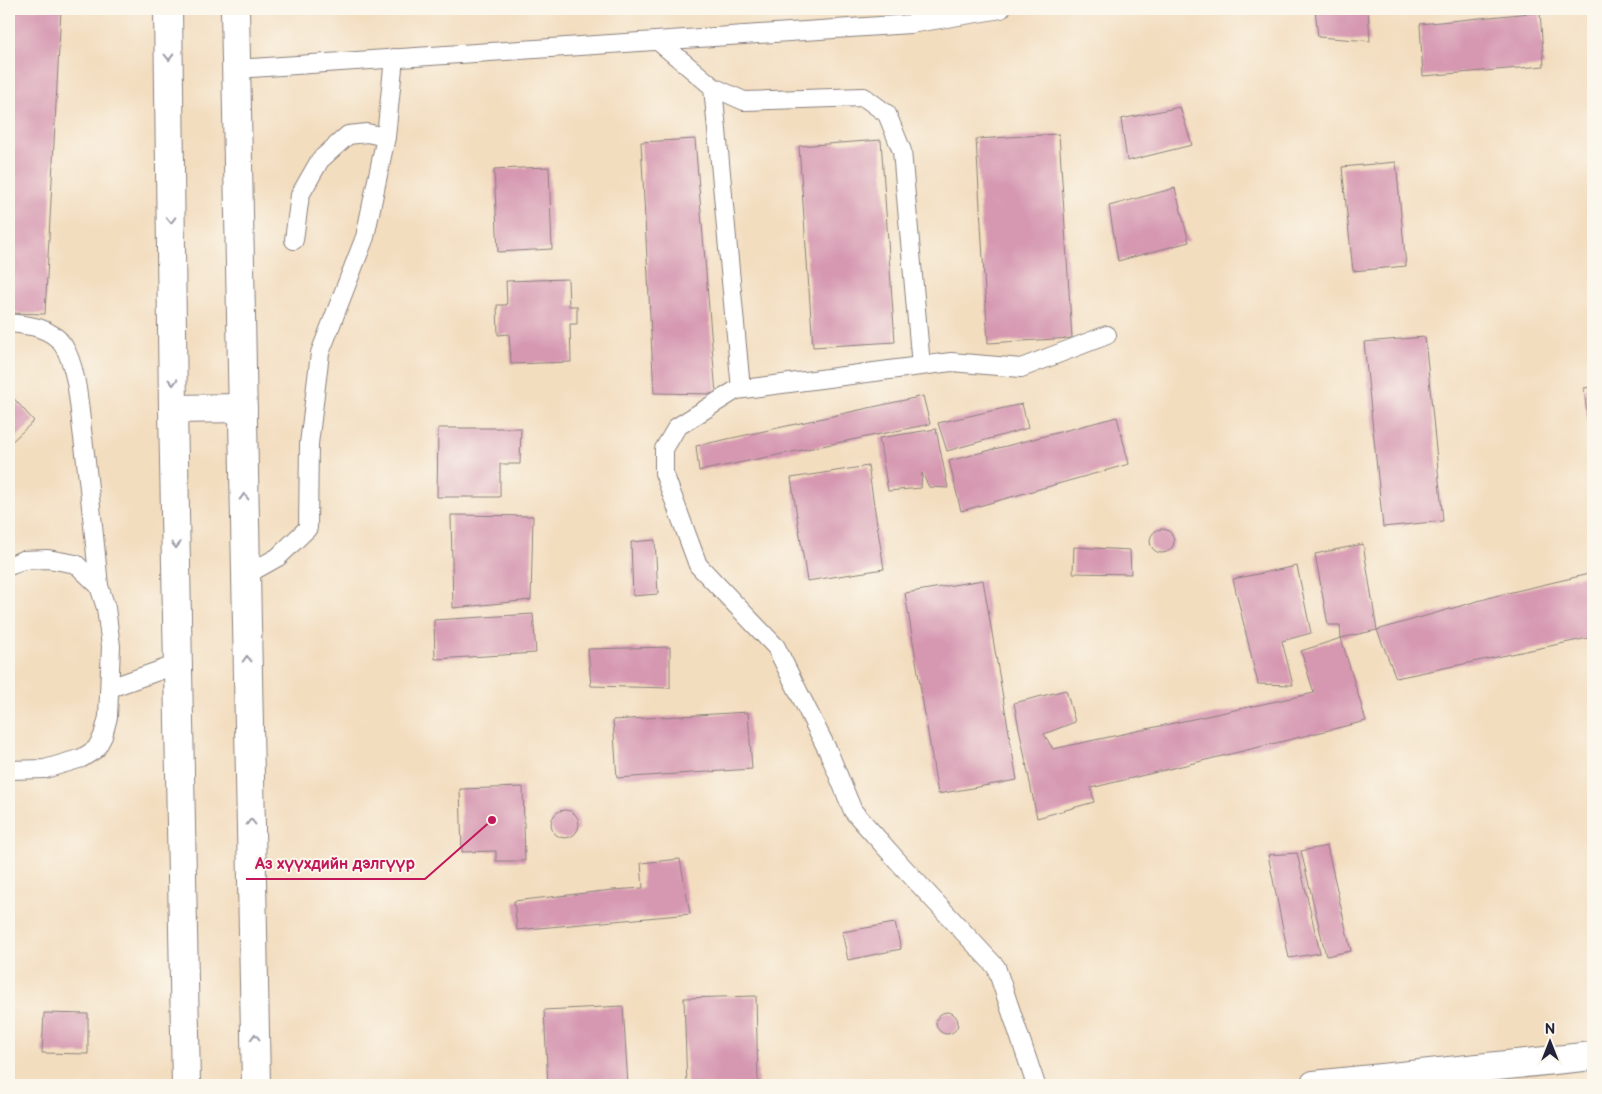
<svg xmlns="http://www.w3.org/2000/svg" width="1602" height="1094" font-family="'Balsamiq Sans',sans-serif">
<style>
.building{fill:#d698b1}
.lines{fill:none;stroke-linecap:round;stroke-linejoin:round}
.lane-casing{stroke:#8a807d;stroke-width:20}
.street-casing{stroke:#8a807d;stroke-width:30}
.secondary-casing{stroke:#8a807d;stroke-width:30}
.lane{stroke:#fff;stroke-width:18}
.street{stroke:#fff;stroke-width:28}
.secondary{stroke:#fff;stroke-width:28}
.oneway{stroke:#9c9ca7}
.leader{fill:none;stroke:#c2185b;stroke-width:2}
.callout-dot{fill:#c2185b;stroke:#fbf7ec;stroke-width:2}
.callout-label{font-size:16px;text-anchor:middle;font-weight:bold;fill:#c2185b;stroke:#fbf7ec;stroke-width:4;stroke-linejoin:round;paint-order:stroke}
</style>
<rect width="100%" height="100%" fill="#fbf7ec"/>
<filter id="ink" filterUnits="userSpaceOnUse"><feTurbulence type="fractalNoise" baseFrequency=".02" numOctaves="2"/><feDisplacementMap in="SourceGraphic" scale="10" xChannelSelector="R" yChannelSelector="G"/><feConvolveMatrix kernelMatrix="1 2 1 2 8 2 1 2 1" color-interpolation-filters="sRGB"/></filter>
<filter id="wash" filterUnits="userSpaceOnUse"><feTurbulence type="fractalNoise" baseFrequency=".0096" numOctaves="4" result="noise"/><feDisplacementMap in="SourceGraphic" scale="20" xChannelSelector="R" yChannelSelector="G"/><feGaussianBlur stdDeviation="1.12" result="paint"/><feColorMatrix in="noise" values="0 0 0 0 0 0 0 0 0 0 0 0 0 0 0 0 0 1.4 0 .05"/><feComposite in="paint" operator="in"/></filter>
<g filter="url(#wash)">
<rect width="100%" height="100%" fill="#f3ddbf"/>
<g id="blocks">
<g class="building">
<polygon points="9,9 61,9 45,314 9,313"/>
<polygon points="1315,9 1368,9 1370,41 1318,37"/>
<polygon points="1540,12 1544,66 1423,76 1420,24"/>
<polygon points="1180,107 1192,145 1127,161 1121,119"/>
<polygon points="1059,134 1072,338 988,343 976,139"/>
<polygon points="695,139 716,394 654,393 641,142"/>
<polygon points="881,140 895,342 813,347 799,146"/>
<polygon points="1396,162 1406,266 1353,271 1342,167"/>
<polygon points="549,167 552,249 498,252 494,169"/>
<polygon points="1175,188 1189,242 1118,261 1109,206"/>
<polygon points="568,279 569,306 577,306 577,324 570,324 571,362 511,364 509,334 498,335 497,305 507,305 506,281"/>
<polygon points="1425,337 1443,521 1383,527 1364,342"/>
<polygon points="1593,387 1593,443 1590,444 1584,388"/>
<polygon points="9,393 34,421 9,444"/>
<polygon points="923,396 930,424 699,471 696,446"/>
<polygon points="1022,404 1028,428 947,451 938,423"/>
<polygon points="1117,417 1129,464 961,511 949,461"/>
<polygon points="438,428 521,428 520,464 500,464 500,497 437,497"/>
<polygon points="936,429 948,488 929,487 922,473 921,488 888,491 879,438"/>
<polygon points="868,466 884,569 807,581 791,478"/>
<polygon points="451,515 533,516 531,600 453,608"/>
<circle cx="1162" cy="541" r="12"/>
<polygon points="655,540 658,594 633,596 631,542"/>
<polygon points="1363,544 1377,630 1341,638 1340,625 1328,625 1315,554"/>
<polygon points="1074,547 1130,550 1131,574 1073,573"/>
<polygon points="1297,566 1311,633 1282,641 1293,685 1258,684 1233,579"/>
<polygon points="1593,573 1593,637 1396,678 1377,630 1495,596"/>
<polygon points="983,580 1017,780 938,794 905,593"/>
<polygon points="533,614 536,653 435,659 434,620"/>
<polygon points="1341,638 1366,721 1091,788 1094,802 1037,818 1014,703 1066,690 1075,722 1044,734 1053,749 1314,693 1301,651"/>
<polygon points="670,647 670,688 591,686 588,649"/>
<polygon points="748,712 752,769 617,778 613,720"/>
<polygon points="523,787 525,861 496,861 496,851 462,852 460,789"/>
<circle cx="565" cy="824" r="14"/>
<polygon points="1327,846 1351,951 1326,956 1301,851"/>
<polygon points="1297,853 1320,953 1289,958 1268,855"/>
<polygon points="680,859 690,914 517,930 514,901 613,890 643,888 641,863"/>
<polygon points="895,923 901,949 848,960 842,932"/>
<polygon points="756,996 758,1085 687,1085 684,998"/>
<polygon points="623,1006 628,1085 548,1085 544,1010"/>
<circle cx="947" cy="1023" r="11"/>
<polygon points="44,1013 88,1014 88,1054 42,1053"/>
</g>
</g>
</g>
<g filter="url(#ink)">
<use href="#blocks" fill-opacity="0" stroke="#8a807d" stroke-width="1"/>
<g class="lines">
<defs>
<g id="lane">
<polyline points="658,41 713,87 744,101 864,97 887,114 902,151 921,366"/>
<polyline points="236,69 910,24 1001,9"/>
<polyline points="713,87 741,389"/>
<polyline points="294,240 300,195 320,160 348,135 367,133 386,137"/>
<path d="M 9,323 C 28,325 51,327 63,345 C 77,367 79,404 82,430 C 89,482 94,534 99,586"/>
<polyline points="9,566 23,560 48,559 76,564 99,586 106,608 111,646 108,717 103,736 96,749 82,758 45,769 9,770"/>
<polyline points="246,575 278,557 308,528 309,444 320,353 365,237 386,137 394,58"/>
<polyline points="110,688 178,664"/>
<polyline points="1036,1085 996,967 903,867 853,811 829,753 776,647 698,565 664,473 664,449 677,427 736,390 951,362 1021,368 1107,335"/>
</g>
<polyline id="street" points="1314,1085 1593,1056"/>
<g id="secondary">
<polyline points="168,9 173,409 186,1085"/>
<polyline points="235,9 256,1085"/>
<polyline points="173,409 243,408"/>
</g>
</defs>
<use href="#lane" class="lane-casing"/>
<use href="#street" class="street-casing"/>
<use href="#secondary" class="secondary-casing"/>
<use href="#lane" class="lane"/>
<use href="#street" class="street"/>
<use href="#secondary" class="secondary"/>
</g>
<defs><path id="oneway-chevron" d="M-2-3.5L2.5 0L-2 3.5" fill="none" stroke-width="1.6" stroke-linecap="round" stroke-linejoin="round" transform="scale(1.25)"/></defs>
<g class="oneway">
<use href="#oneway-chevron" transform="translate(169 57) rotate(89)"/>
<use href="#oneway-chevron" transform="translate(171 220) rotate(89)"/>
<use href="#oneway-chevron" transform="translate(173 382) rotate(89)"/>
<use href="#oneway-chevron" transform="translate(244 497) rotate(-91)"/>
<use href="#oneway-chevron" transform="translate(176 545) rotate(89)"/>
<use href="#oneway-chevron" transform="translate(247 659) rotate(-91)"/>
<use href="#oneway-chevron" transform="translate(251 822) rotate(-91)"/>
<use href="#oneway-chevron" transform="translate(255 1037) rotate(-91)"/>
</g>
</g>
<path class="leader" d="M492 820L425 879H246"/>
<circle class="callout-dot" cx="492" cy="820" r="5"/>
<g class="callout-label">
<text x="335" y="869">Аз хүүхдийн дэлгүүр</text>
</g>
<rect width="1602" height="1094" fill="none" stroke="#fbf7ec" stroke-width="30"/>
<g transform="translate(1550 1042)" stroke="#fbf7ec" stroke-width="4" paint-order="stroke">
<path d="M0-4L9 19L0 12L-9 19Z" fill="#22223b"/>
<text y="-8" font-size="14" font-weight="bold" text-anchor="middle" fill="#22223b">N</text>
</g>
</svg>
